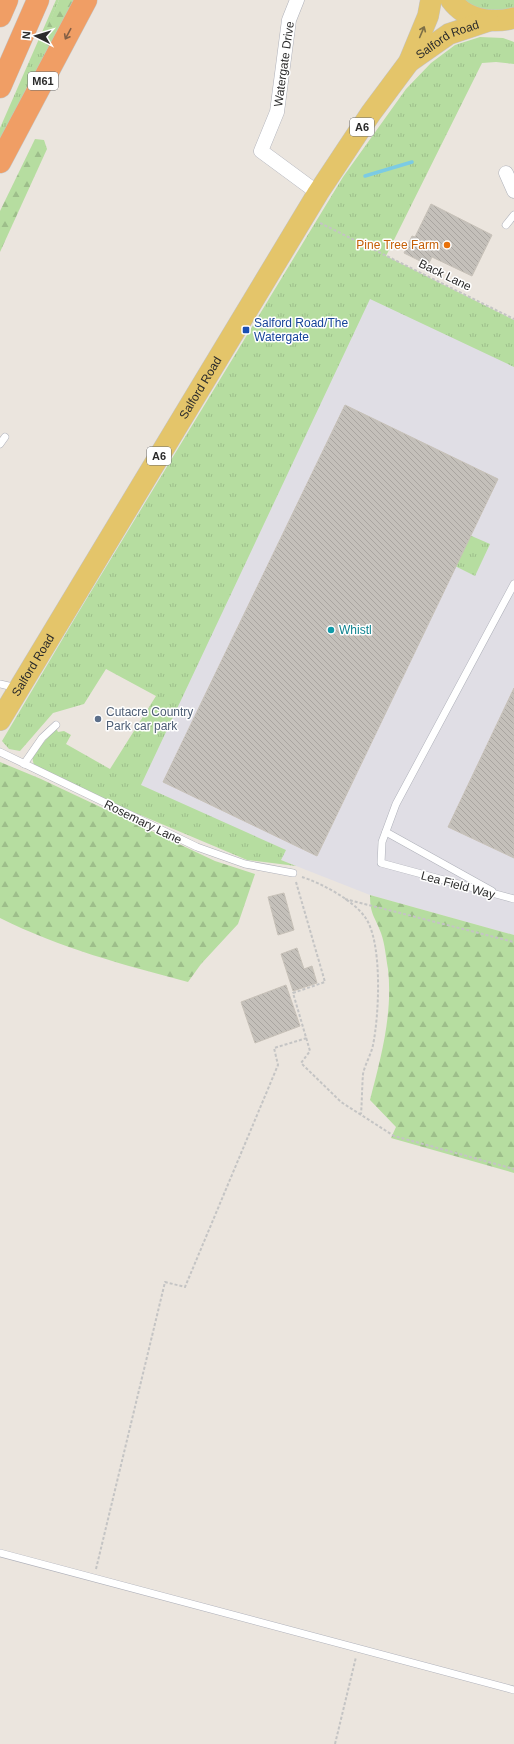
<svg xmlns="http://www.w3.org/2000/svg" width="514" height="1744" font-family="Helvetica,sans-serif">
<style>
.industrial{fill:#e0dee5}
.grass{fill:url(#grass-tufts)}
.forest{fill:url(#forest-firs)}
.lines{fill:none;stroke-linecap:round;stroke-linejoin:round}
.stream{stroke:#7bcbe4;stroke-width:3.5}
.building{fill:url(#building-back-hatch);stroke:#c7c1b8}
.service-casing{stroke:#afb1ba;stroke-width:8}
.minor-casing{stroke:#afb1ba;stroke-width:15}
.primary-casing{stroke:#c4c4c4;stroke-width:22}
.motorway-casing{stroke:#c4c4c4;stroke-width:23}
.path{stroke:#c4c4c4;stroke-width:2;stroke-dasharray:3 2;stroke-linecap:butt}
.service{stroke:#fff;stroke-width:7}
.minor{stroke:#fff;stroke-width:14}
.primary{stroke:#e4c56a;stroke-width:21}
.motorway{stroke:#f09e65;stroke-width:22}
.oneway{stroke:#7e7047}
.oneway2{stroke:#845f45}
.food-dot{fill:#e8710a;stroke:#fff;stroke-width:1.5}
.transit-dot{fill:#1a4fb4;stroke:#fff;stroke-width:1.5}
.culture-dot{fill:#0f9aa8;stroke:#fff;stroke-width:1.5}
.service-dot{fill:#5c6f8a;stroke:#fff;stroke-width:1.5}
.labels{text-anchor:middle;stroke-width:3;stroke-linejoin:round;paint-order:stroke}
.shield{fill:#fff;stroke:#6b6b6b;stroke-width:1}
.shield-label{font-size:11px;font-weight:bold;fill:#2b2b2b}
.street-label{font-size:12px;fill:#2b2b2b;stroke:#fff}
.food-label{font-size:12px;fill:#c56008;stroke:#fff;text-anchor:end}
.transit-label{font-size:12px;fill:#164399;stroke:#fff;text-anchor:start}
.culture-label{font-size:12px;fill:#0d838f;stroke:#fff;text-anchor:start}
.service-label{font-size:12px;fill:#4e5e75;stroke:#fff;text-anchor:start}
</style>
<defs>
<pattern id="grass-tufts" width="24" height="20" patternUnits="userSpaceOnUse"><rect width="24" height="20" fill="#b6dda0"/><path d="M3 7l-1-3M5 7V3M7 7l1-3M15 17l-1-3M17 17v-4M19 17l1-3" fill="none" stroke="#9dbe8a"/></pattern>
<pattern id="forest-firs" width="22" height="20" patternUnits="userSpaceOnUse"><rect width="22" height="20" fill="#b6dda0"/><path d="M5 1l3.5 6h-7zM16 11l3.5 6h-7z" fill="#9dbe8a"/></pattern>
<pattern id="building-back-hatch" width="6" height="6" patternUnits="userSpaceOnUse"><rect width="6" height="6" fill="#c4c0ba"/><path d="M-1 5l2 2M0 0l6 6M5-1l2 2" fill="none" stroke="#a9a5a0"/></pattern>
</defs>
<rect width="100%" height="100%" fill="#ebe5de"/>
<polygon class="industrial" points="386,256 514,322 514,935 370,895 141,805 124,784"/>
<g class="grass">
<polygon points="56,0 59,0 41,43 52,47 0,148 0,128"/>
<polygon points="462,0 514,0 514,9 483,12"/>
<polygon points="480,37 503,38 514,42 514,64 496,62 482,63 386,256 514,320 514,367 370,299 141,785 286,850 281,860 296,866 247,860 119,806 34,766 32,756 56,728 58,732 64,731 71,735 66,744 110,769 156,696 106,669 84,704 53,713 20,751 9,749 2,741 78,613 343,177 406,89 431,63 455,45"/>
<polygon points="467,534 490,544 475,576 453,565"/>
</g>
<g class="forest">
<polygon points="59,0 78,0 52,47 40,43"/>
<polygon points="35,139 44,140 47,149 0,252 0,211"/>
<path d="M 0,762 L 41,779 L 215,861 L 255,874 L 238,924 L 201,964 L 188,982 C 124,965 60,948 0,918 Z"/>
<path d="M 370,895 L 514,935 L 514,1173 L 391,1138 L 396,1127 L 370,1100 C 381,1057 393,1014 388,969 C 386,958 385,944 381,933 C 375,916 370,915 370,895 Z"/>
</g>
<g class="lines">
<polyline class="stream" points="365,176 412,162"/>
</g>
<g class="building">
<polygon points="431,204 492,235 472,276 432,257 428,265 404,253 412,236 415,237"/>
<polygon points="345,405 498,479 317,856 163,782"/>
<polygon points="514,688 514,858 448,827"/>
<polygon points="284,893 294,930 278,935 268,897"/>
<polygon points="297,948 304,969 312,966 317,983 293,991 281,954"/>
<polygon points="286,985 300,1026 255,1043 241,1002"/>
</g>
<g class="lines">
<defs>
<g id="service">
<polyline points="506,225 514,215"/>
<polyline points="0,444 5,437"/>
<polyline points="514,584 396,804 382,842 381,863 514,899"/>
<polyline points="0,684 17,688"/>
<polyline points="0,752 197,847 245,864 293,873"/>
<polyline points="24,764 42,738 56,725"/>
<polyline points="386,832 492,891"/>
<polyline points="0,1553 514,1690"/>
</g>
<g id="minor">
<polyline points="297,0 289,20 277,112 261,151 318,193"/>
<polyline points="506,173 514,191"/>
</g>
<g id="primary">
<path d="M 451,0 C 466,20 491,24 514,18"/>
<path id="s1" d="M 409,62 L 449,34 L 488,21"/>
<path id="s2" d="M 0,720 L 318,193 L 371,113 L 409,62 L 428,16 L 431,0"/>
</g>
<g id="motorway">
<polyline points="0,16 7,0"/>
<polyline points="0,87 38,0"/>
<polyline points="0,162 86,0"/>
</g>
</defs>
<use href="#service" class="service-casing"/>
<use href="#minor" class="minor-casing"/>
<use href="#primary" class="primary-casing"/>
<use href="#motorway" class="motorway-casing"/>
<g class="path">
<polyline points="320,223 514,319"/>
<path d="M 302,877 C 321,883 353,900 365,917 C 383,942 379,1016 373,1045 C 371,1055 365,1064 363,1074 C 362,1087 362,1101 361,1114"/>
<polyline points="296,882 325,982 293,993 310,1051 301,1063 341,1102 394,1136 514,1169"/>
<polyline points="345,899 514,942"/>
<polyline points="96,1569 165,1282 185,1287 278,1065 274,1048 307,1038"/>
<polyline points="335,1744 356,1657"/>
</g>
<use href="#service" class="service"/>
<use href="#minor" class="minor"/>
<use href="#primary" class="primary"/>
<use href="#motorway" class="motorway"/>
</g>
<defs><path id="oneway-shaft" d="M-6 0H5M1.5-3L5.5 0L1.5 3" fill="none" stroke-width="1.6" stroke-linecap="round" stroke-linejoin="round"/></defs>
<use class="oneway" href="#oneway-shaft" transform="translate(422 32) rotate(-67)"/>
<use class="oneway2" href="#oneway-shaft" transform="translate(68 34) rotate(118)"/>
<circle class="food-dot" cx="447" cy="245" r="4"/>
<rect class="transit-dot" x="242" y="326" width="8" height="8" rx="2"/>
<circle class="culture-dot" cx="331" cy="630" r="4"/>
<circle class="service-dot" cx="98" cy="719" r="4"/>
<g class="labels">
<g class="shield">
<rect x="28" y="72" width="30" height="18" rx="3"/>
<rect x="350" y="118" width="24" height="18" rx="3"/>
<rect x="147" y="447" width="24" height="18" rx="3"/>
</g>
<g class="shield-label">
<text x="43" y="85">M61</text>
<text x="362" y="131">A6</text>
<text x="159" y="460">A6</text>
</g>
<g class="street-label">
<text dy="4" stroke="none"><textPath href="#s1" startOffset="45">Salford Road</textPath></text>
<text transform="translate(284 64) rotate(-82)" y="4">Watergate Drive</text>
<text transform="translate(445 275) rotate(26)" y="4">Back Lane</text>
<text dy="4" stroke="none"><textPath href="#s2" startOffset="388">Salford Road</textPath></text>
<text dy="4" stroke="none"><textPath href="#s2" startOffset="64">Salford Road</textPath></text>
<text transform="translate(143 822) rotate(26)" y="4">Rosemary Lane</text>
<text transform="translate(458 885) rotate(15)" y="4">Lea Field Way</text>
</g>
<g class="food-label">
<text x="439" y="249">Pine Tree Farm</text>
</g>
<g class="transit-label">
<text x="254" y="327">Salford Road/The<tspan x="254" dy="14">Watergate</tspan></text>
</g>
<g class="culture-label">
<text x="339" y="634">Whistl</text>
</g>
<g class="service-label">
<text x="106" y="716">Cutacre Country<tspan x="106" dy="14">Park car park</tspan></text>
</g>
</g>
<g transform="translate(36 36) rotate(275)" stroke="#ffffff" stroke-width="3" paint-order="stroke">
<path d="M0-3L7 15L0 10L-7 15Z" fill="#2b2b2b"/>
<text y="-6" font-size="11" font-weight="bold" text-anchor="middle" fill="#2b2b2b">N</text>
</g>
</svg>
